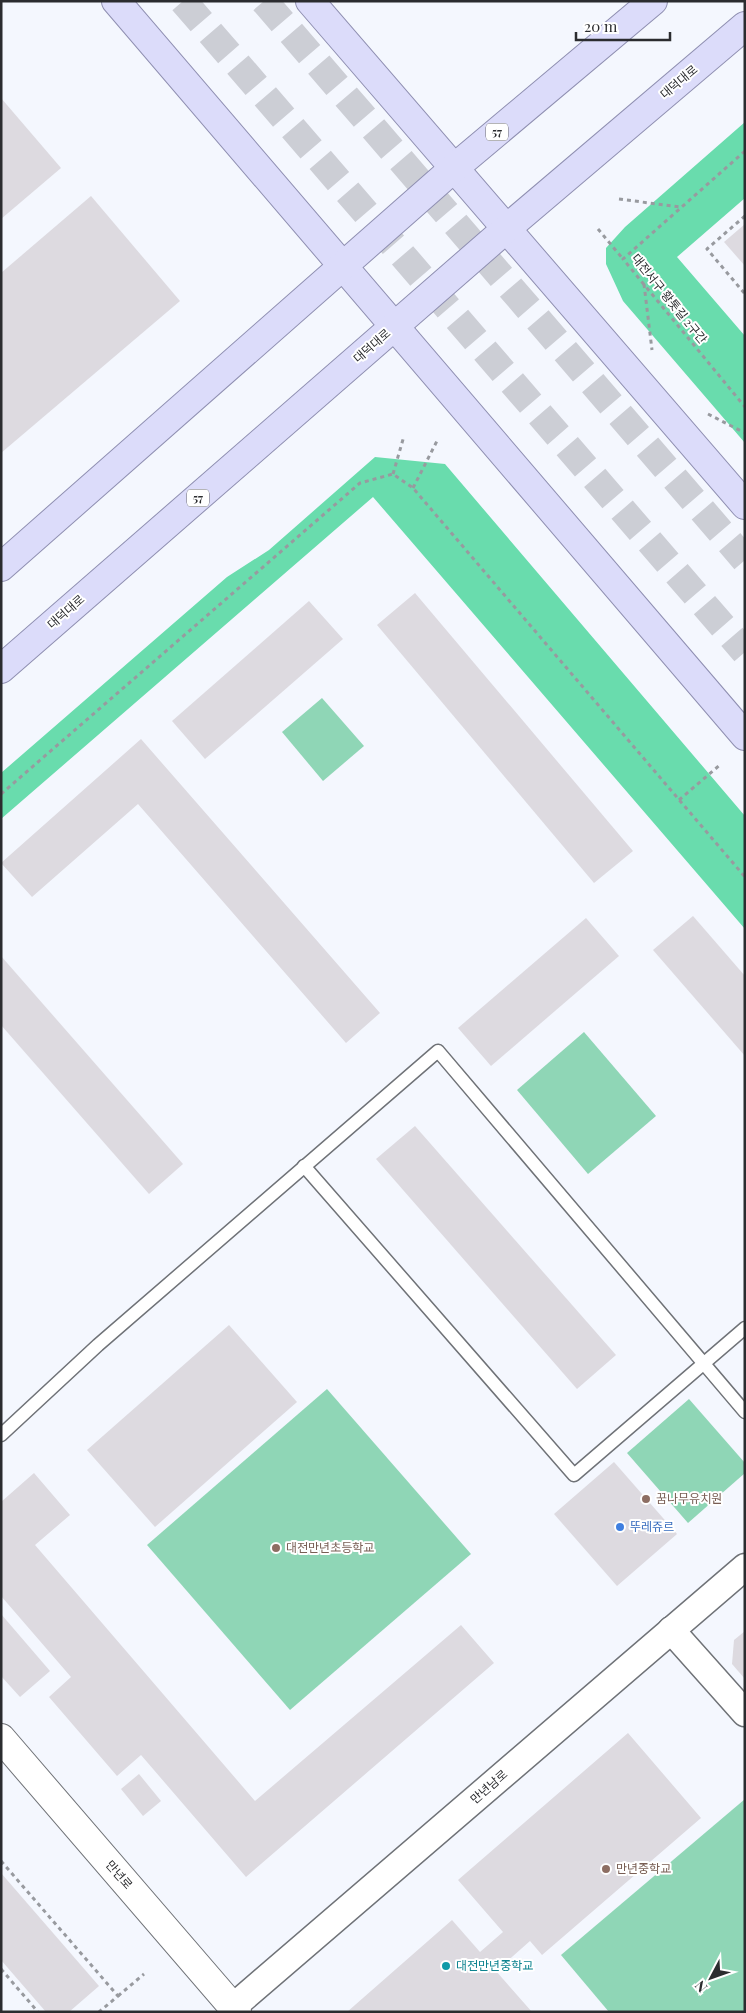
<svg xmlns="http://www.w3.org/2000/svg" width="746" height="2013" font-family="'Playfair Display','Noto Sans KR',serif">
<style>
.green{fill:#8fd6b6}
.forest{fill:#69dcad}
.building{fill:#dddae0}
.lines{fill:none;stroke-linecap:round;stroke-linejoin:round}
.primary-tunnel{stroke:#ccced5;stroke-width:28;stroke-dasharray:28 14;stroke-linecap:butt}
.lane-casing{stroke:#6f7277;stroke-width:15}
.street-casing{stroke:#6f7277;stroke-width:29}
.secondary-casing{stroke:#6f7277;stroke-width:30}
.primary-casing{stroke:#8f8fb1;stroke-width:30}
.path{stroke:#989a9f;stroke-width:3;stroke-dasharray:4 4;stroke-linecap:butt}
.lane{stroke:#fff;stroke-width:12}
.street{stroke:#fff;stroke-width:26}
.secondary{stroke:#fff;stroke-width:28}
.primary{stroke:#dcdcfa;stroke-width:28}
.education-dot{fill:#8d6e63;stroke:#fff;stroke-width:2}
.shop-dot{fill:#3f7fe0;stroke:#fff;stroke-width:2}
.culture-dot{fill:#0f9aa8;stroke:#fff;stroke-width:2}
.labels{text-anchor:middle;stroke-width:4;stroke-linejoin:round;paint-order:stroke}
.shield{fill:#fff;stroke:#6b6b6d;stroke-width:1}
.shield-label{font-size:11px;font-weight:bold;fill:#2b2c2f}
.street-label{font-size:12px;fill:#2b2c2f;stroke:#fff}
.education-label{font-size:12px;fill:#785e54;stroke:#fff;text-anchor:start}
.shop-label{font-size:12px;fill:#366cbe;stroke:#fff;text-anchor:start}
.culture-label{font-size:12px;fill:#0d838f;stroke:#fff;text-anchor:start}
</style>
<rect width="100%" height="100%" fill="#f4f7fe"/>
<g class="green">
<polygon points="322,698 364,746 323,781 282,732"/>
<polygon points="584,1032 656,1116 588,1174 517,1090"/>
<polygon points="327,1389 471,1554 290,1710 147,1545"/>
<polygon points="689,1399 745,1463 745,1473 688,1523 627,1453"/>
<polygon points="745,1799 745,2012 609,2012 561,1955"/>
</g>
<g class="forest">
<polygon points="745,122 745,198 677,257 745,336 745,443 623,301 606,264 606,248 625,227"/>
<polygon points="375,457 445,464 745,816 745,929 373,497 1,819 1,773 227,577 269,550"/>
</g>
<g class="building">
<polygon points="1,98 61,168 1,219"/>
<polygon points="91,196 180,301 1,453 1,273"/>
<polygon points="745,224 745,266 724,242"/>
<polygon points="415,593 633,851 594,883 377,625"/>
<polygon points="309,601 343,639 205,759 172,721"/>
<polygon points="141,739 380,1013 346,1043 138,804 32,897 1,863"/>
<polygon points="693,916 745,976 745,1056 653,950"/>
<polygon points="586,918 619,956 491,1066 458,1028"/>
<polygon points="1,956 183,1164 149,1194 1,1025"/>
<polygon points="415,1126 616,1355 577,1389 376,1159"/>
<polygon points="229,1325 297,1402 155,1527 87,1450"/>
<polygon points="614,1462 677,1534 617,1586 554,1514"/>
<polygon points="34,1473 70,1515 35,1545 255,1801 461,1625 494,1663 246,1877 141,1755 117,1776 49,1697 71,1677 1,1596 1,1502"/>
<polygon points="1,1614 50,1671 20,1697 1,1676"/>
<polygon points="745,1631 745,1679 732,1664 734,1640"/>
<polygon points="628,1733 701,1818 542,1955 530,1941 496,1971 532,2012 347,2012 452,1920 480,1952 503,1932 458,1880"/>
<polygon points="139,1774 161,1801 143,1816 121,1789"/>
<polygon points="1,1873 99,1986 69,2012 46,2012 1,1960"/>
</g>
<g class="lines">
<g class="primary-tunnel">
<polyline points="183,1 745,652"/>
<polyline points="264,1 745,560"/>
</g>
<defs>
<g id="lane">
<polyline points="304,1166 574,1475 745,1328"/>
<polyline points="1,1435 98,1345 438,1051 745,1412"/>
</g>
<g id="street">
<polyline points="671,1630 745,1713"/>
<polyline points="233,2007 745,1567"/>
</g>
<polyline id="secondary" points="1,1738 237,2012"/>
<g id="primary">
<polyline points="116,1 745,736"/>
<polyline points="310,1 745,505"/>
<polyline points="1,567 453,169 653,1"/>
<polyline points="1,669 506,229 745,26"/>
</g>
</defs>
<use href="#lane" class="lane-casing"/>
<use href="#street" class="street-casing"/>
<use href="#secondary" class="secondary-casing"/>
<use href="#primary" class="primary-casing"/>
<g class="path">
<polyline points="745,151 623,259 745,407"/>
<polyline points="619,199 680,207"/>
<polyline points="745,216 707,249 745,294"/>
<polyline points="598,229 623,259"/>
<polyline points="644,284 652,350"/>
<polyline points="708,414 745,433"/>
<polyline points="393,474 404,436"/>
<polyline points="413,488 438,439"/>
<polyline points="1,794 360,483 393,474 413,488 745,877"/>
<polyline points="679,800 721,764"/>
<polyline points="1,1861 118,1996 99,2012"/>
<polyline points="1,1969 38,2012"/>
<polyline points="118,1996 144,1974"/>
</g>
<use href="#lane" class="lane"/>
<use href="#street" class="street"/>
<use href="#secondary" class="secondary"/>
<use href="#primary" class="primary"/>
</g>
<g class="education-dot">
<circle cx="646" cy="1499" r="5"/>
<circle cx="276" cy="1548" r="5"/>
<circle cx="606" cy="1869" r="5"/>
</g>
<circle class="shop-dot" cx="620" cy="1527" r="5"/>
<circle class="culture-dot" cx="446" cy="1966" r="5"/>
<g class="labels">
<g class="shield">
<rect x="486" y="123.5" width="22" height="17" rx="4"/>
<rect x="187" y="489.5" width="22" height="17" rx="4"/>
</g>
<g class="shield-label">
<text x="497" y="136">57</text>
<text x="198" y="502">57</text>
</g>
<g class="street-label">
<text transform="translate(679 82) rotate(-40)" y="4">대덕대로</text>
<text transform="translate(669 299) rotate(51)" y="4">대전서구 황톳길 2구간</text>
<text transform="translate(372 346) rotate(-41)" y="4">대덕대로</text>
<text transform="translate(66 612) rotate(-41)" y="4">대덕대로</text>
<text transform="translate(489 1787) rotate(-41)" y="4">만년남로</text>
<text transform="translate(119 1875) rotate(49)" y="4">만년로</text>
</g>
<g class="education-label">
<text x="656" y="1503">꿈나무유치원</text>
<text x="286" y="1552">대전만년초등학교</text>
<text x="616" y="1873">만년중학교</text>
</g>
<g class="shop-label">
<text x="630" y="1531">뚜레쥬르</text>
</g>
<g class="culture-label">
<text x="456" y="1970">대전만년중학교</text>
</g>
</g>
<rect width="746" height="2013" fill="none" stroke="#2b2c2f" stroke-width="5"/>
<g transform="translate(711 1978) rotate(229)" stroke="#ffffff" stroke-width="4" paint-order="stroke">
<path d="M0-4L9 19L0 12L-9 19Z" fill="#2b2c2f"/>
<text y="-8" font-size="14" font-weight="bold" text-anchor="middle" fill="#2b2c2f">N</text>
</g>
<path d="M576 32v8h94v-8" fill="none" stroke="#2b2c2f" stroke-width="2.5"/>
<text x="584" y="32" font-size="15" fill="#2b2c2f" stroke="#ffffff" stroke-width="4" paint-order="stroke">20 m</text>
</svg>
